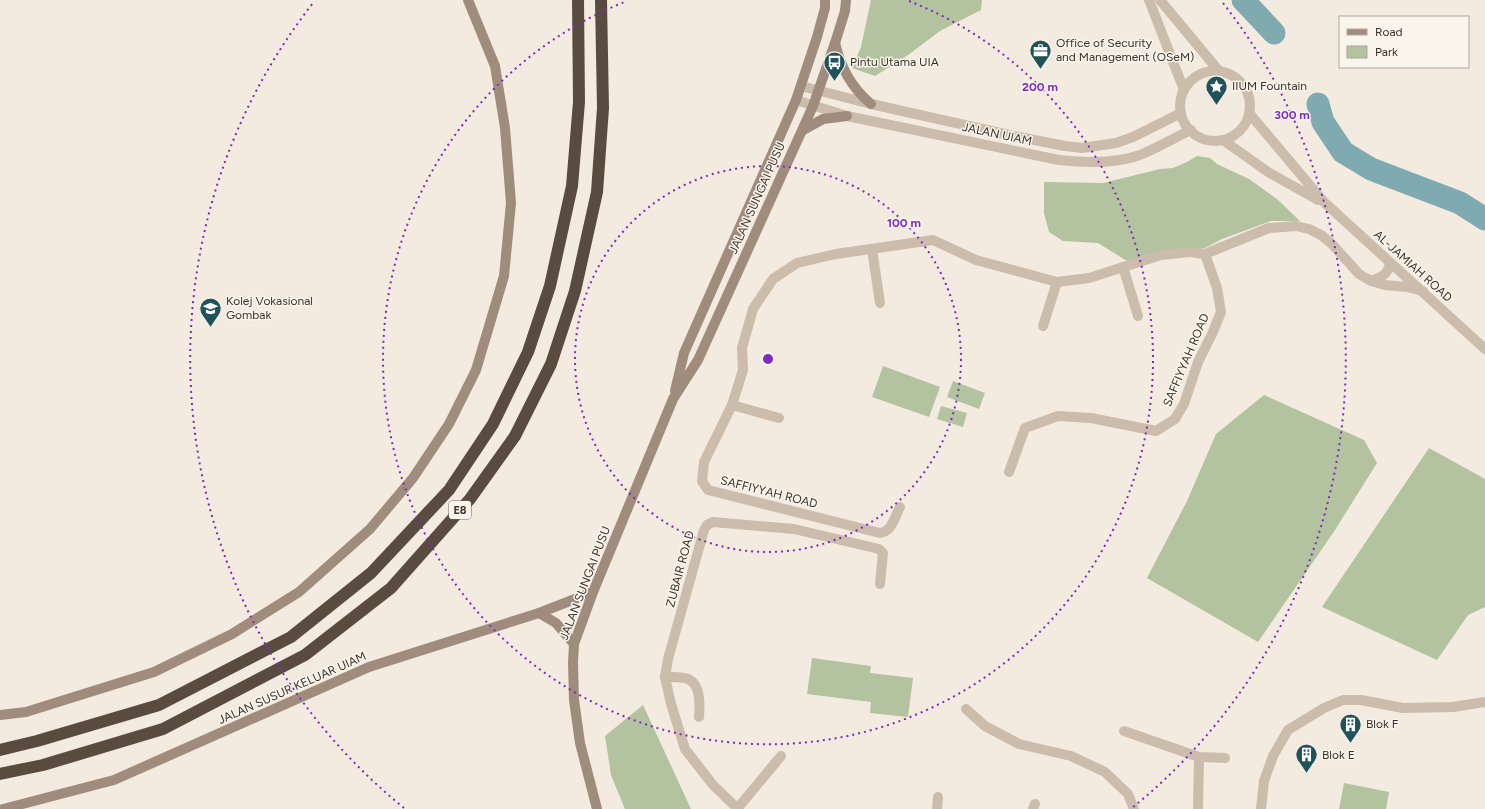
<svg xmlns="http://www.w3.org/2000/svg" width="1485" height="809" font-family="Figtree,sans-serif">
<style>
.green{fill:#b3c29f}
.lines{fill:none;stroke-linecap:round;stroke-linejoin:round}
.river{stroke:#7eaab0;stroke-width:23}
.minor{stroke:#cbbcab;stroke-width:10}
.tertiary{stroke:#cbbcab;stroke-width:10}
.secondary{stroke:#9f8c7c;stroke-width:10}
.motorway{stroke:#5a4b41;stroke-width:12}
.ring{fill:none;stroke:#7b2cbf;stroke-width:2;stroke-dasharray:2 4}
.labels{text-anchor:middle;stroke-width:3;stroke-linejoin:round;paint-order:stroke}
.shield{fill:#faf5ec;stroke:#736b64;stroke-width:1}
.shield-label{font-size:11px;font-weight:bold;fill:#39302a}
.poi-label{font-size:12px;fill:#39302a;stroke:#faf5ec;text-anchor:start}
.street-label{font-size:12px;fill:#39302a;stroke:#faf5ec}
.centre{fill:#7b2cbf;stroke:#faf5ec;stroke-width:2}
.ring-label{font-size:12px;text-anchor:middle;font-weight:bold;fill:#7b2cbf;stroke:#faf5ec;stroke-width:3;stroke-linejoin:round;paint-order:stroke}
</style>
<rect width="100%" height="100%" fill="#f3ebdf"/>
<g class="green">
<polygon points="871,0 982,0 981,10 940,31 908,55 875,76 852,68 861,47"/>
<polygon points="1197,156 1210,158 1217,164 1249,179 1277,199 1300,221 1271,221 1222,239 1205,248 1169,252 1127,261 1098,243 1063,241 1049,232 1044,213 1044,182 1103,183 1160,169 1173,168 1187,162"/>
<polygon points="883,366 940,387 929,417 872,397"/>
<polygon points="953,381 985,393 979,409 947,397"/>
<polygon points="1264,395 1364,440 1377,463 1333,533 1258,642 1147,578 1187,501 1216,434"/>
<polygon points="941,406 967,413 963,427 937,419"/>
<polygon points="1429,448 1485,479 1485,607 1468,615 1437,660 1322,607"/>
<polygon points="812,658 871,666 870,673 913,678 908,717 870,713 871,702 807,694"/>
<polygon points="643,705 691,809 625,809 611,775 605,736"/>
<polygon points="1344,783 1389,792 1386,809 1339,809"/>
</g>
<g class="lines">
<g class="river">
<polyline points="1243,0 1274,33"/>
<polyline points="1318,104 1323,122 1343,152 1371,169 1460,203 1485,219"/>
</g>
<g class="minor">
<polyline points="872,249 880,303"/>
<polyline points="1123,267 1138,316"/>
<path d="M 1371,281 C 1381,277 1388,275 1390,263"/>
<polyline points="1043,326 1057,282"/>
<polyline points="732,405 779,418"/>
<polyline points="1009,472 1025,428 1058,416 1091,418 1156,431 1175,419 1184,404 1198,362 1212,334 1221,312 1217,288 1205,254"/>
<path d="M 900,507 C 895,516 892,532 880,533 L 708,490 L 702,481 L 704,462 L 732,405 L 743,370 L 742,348 L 753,309 L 773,279 L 797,263 L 836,254 L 933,240 L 976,260 L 1057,282 L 1089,278 L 1161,255 L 1190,252 L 1205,254 L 1269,228 L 1296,226 L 1309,229 L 1321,235 L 1331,243 L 1359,274 L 1371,281 L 1385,285 L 1407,287 L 1423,291"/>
<path d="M 665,677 C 672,677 682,676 688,679 C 701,684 700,706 699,717"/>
<polyline points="966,709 985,726 1019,744 1071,756 1105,772 1128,794 1134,809"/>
<polyline points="1124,731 1199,757 1225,758"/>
<polyline points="737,809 781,756"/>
<polyline points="738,809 713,785 685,749 671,704 665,677 668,659 704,530 707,525 713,522 794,529 879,549 883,553 880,584"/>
<polyline points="937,809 938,797"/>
<polyline points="1033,809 1035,804"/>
<polyline points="1198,809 1199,757"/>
<polyline points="1261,809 1264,781 1273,756 1288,730 1324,708 1343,700 1361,700 1403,708 1453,707 1485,702"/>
</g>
<g class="tertiary">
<polyline points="1149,0 1184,90"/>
<polyline points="1160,0 1219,71"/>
<circle cx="1215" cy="106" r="35"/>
<polyline points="801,86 871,104 1019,137 1065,146 1082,148 1116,143 1133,137 1181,113"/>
<path d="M 796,100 L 847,116 L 1059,160 C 1085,163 1115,164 1140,155 C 1157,148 1174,138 1191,130"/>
<polyline points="1249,113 1324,202 1485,349"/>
<polyline points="1223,140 1268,172 1318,200"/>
</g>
<g class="secondary">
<path d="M 835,43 C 841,68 851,87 871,104"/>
<polyline points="803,130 823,119 847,116"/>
<polyline points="675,391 684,353 796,100 817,37 825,8 825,0"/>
<polyline points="539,613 556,623 574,644"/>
<polyline points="0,715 26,712 154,672 232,634 299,592 370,529 413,478 449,424 476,370 504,276 511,203 505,128 495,66 468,0"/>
<polyline points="3,809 114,780 369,667 539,613 593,592"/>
<polyline points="597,809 580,743 574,700 573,662 574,644 593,592 673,399 698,360 813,106 835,43 845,11 846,0"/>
</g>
<g class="motorway">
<polyline points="0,750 37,741 159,705 291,637 371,573 449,490 493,424 528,352 550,286 572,186 579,102 578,0"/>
<polyline points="0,774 43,765 163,729 305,655 391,588 470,499 515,436 551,364 575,291 597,192 603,108 601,0"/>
</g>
</g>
<g class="ring">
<circle cx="768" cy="359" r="193"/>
<path d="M909 1A385 385 0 1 1 627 1"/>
<path d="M404 808A578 578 0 0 1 313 3M1223 3A578 578 0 0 1 1132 808"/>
</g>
<defs>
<symbol id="office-pin" viewBox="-11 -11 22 30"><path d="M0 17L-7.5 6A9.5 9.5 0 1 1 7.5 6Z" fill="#20525a" stroke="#faf5ec"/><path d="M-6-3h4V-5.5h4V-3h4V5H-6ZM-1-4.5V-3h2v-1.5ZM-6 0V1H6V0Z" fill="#fff"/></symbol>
<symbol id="bus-pin" viewBox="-11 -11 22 30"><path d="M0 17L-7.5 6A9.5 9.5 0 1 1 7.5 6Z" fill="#20525a" stroke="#faf5ec"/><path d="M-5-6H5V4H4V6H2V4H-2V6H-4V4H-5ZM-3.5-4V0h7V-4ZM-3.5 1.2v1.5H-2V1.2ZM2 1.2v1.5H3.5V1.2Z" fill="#fff"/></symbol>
<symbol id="sight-pin" viewBox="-11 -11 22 30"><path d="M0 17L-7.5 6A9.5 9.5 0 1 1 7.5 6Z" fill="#20525a" stroke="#faf5ec"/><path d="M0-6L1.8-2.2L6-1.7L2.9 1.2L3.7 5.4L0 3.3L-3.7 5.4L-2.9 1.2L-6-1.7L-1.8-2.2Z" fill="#fff"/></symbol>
<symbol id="university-pin" viewBox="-11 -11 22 30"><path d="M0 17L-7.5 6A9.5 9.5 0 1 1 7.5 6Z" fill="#20525a" stroke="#faf5ec"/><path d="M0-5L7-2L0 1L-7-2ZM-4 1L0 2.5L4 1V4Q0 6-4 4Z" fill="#fff"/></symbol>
<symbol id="building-pin" viewBox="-11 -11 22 30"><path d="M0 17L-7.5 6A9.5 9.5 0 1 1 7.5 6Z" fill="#20525a" stroke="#faf5ec"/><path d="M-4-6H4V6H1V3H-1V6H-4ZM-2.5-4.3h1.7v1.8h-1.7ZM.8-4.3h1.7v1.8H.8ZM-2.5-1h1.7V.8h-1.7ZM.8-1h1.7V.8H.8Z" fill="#fff"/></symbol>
</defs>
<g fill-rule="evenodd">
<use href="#office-pin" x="1028" y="38" width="25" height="34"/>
<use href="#bus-pin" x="822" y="50" width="25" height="34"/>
<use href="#sight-pin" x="1204" y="74" width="25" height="34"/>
<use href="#university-pin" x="198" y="296" width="25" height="34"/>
<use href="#building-pin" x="1338" y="712" width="25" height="34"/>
<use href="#building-pin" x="1294" y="742" width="25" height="34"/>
</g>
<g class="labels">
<rect class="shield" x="449" y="501" width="22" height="18" rx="3"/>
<g class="shield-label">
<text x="460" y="514">E8</text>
</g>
<g class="poi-label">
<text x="1056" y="47">Office of Security<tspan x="1056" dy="14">and Management (OSeM)</tspan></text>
<text x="850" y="66">Pintu Utama UIA</text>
<text x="1232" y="90">IIUM Fountain</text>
<text x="226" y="305">Kolej Vokasional<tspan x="226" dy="14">Gombak</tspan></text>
<text x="1366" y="728">Blok F</text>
<text x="1322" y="759">Blok E</text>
</g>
<g class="street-label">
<text transform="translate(997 134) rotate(12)" y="4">JALAN UIAM</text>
<text transform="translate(757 198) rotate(-66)" y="4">JALAN SUNGAI PUSU</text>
<text transform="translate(1413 266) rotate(42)" y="4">AL-JAMIAH ROAD</text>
<text transform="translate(1186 360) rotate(-67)" y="4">SAFFIYYAH ROAD</text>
<text transform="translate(769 492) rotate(14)" y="4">SAFFIYYAH ROAD</text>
<text transform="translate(680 569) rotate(-75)" y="4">ZUBAIR ROAD</text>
<text transform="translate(585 583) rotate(-69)" y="4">JALAN SUNGAI PUSU</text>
<text transform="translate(292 688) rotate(-24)" y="4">JALAN SUSUR KELUAR UIAM</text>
</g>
</g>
<circle cx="768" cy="359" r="6" class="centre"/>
<g class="ring-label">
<text x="1040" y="91">200 m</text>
<text x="1292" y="119">300 m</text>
<text x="904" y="227">100 m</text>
</g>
<rect x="1339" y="16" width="130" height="52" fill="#faf5ec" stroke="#ada69e"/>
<rect x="1347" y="29" width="20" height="6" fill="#9f8c7c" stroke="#ada69e"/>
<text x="1375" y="36" font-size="12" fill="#39302a">Road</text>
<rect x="1347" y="46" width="20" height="12" fill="#b3c29f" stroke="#ada69e"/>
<text x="1375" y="56" font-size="12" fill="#39302a">Park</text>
</svg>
